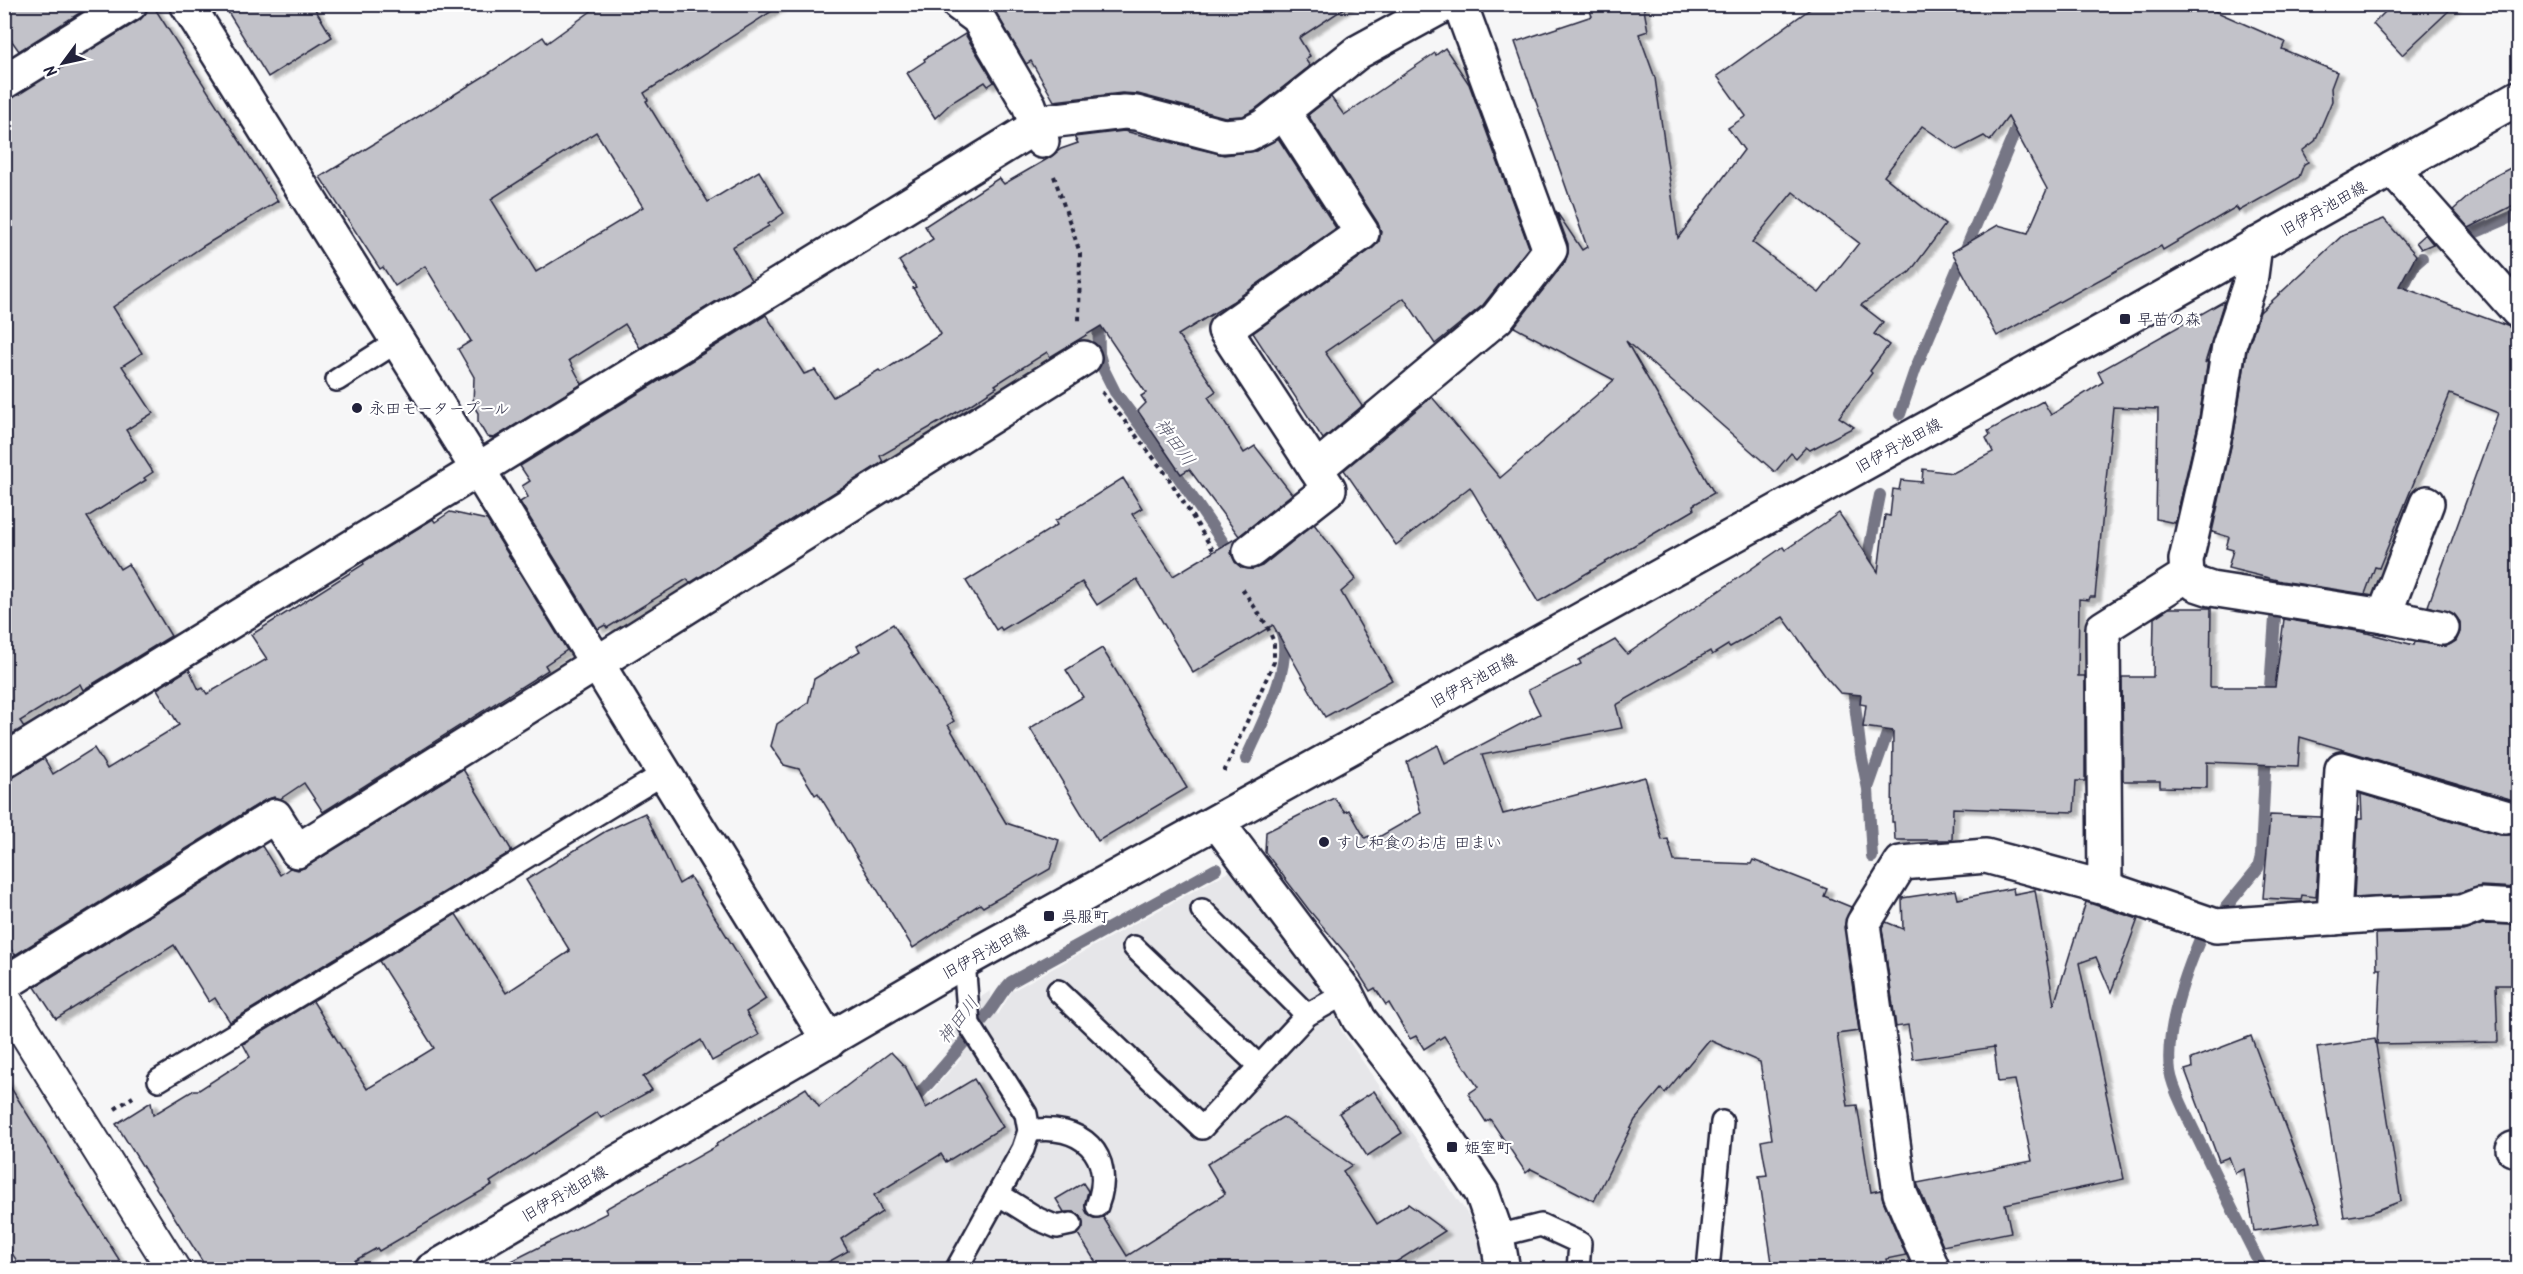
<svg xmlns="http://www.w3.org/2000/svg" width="2523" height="1274" font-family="Kalam,'Klee One',sans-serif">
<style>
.built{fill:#e6e6e9}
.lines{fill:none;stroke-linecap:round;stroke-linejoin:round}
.stream{stroke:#767685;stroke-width:12}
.building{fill:#c2c2c9;stroke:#22223b;stroke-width:1.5;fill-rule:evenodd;filter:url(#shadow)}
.service-casing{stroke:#22223b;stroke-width:26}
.pedestrian-casing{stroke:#22223b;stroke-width:36}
.minor-casing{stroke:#22223b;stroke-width:38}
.tertiary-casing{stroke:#22223b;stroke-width:38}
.path{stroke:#22223b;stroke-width:4;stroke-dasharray:4.5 4.5;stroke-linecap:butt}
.service{stroke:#fff;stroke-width:21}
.pedestrian{stroke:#fff;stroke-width:32}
.minor{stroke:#fff;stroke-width:33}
.tertiary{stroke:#fff;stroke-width:33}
.poi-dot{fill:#22223b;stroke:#fff;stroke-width:2}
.labels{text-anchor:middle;stroke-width:4.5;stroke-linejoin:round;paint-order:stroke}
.street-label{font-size:16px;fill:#22223b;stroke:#fff}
.poi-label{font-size:16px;fill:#22223b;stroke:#fff;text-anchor:start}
.water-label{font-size:18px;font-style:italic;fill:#5a5a6d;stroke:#fff}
</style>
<defs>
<filter id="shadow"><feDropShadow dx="6" dy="4" stdDeviation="1.5" flood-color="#0004"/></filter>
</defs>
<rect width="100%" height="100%" fill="#f6f6f7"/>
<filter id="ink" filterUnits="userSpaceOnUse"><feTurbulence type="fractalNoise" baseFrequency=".0167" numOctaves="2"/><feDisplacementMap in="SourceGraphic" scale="12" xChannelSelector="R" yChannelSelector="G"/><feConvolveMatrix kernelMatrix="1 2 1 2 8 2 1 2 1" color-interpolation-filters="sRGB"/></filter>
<g filter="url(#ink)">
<polygon class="built" points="1230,871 1333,1004 1341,1030 1471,1219 1476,1229 1484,1269 811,1270 815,1247 921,1103 961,1059 951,1043 949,1019 990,991 990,1004 998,1015 1012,991"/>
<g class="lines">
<g class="stream">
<polyline points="2474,233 2518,214"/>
<polyline points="2396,301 2414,265 2422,258"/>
<polyline points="1098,311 1099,354 1103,368 1115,392 1173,469 1246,576"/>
<polyline points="1900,414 1915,370 2022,115"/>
<polyline points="1865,571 1880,495"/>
<polyline points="1852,680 1861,754 1868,789 1872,857"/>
<polyline points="2269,702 2275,618"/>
<path d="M 1246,759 C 1260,726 1295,665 1281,631"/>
<polyline points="1869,785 1888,731 1898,720"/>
<polyline points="2226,907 2258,868 2261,856 2266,749"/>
<path d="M 2200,939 C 2184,977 2165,1030 2170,1071 C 2172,1086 2180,1100 2186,1114 C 2211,1166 2236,1218 2263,1270"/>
<path d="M 909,1105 C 937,1075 963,1044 989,1012 C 997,1002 1002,991 1011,982 L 1216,869"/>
</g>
</g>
<g class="building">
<polygon points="4,4 94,4 19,51 4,30"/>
<polygon points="149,4 152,4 278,201 205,245 113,307 142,353 122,366 153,413 126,430 153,472 144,478 146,480 87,517 120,569 128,564 171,636 83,690 80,684 20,721 24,727 4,739 4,102 140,20 146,13"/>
<polygon points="223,4 312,4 332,37 268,77"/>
<path d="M 601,4 L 783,4 L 644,93 L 648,100 L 646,101 L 708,202 L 759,171 L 784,213 L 768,224 L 769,226 L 732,247 L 751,280 L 640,348 L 625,324 L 569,360 L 582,384 L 494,438 L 487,437 L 478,422 L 478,413 L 473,405 L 474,377 L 458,349 L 471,341 L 425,266 L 395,286 L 383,267 L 380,269 L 320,177 L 486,75 L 543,37 L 547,43 ZM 596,132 L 643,207 L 536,272 L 491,199 Z"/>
<polygon points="991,4 1351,4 1299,38 1310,56 1305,59 1310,66 1254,110 1243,116 1225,117 1138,94 1122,93 1054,101 1031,61 1026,64"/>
<path d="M 1587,4 L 1643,4 L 1648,31 L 1639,34 L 1655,78 L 1678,238 L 1744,150 L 1728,128 L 1746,116 L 1717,76 L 1817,4 L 2199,4 L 2285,42 L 2282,49 L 2337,72 L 2331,88 L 2332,101 L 2315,141 L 2302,151 L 2308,162 L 2304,164 L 2299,177 L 2239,211 L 2236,207 L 2163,250 L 2161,246 L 1997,336 L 1952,252 L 1998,225 L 2028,233 L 2047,189 L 2008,117 L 1990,141 L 1984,136 L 1957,150 L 1922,126 L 1884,176 L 1945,225 L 1910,272 L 1861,305 L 1883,322 L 1874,334 L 1889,345 L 1870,371 L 1872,373 L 1839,417 L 1854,427 L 1810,450 L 1806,447 L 1796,458 L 1791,453 L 1775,472 L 1626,341 L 1714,493 L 1693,505 L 1694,510 L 1538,602 L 1470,487 L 1396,545 L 1344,470 L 1432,397 L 1500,478 L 1614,380 L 1514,327 L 1565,262 L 1568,253 L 1568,244 L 1556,211 L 1582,250 L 1587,247 L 1515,42 L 1592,16 ZM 1793,192 L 1859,243 L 1819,293 L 1752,242 Z"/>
<polygon points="2393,4 2456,4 2402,55 2373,24"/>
<polygon points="965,34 994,82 988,86 985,82 951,103 935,118 907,73 925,61 924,59"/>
<polygon points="1445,48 1469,84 1529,247 1483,305 1435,344 1404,298 1325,352 1362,406 1323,439 1253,333 1373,248 1379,242 1381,232 1378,223 1308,115 1331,97 1344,115 1435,53 1436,55"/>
<polygon points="1124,131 1224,155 1256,151 1278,138 1336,228 1232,302 1178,335 1216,391 1208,397 1244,453 1255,446 1292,494 1239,536 1189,469 1181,474 1138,411 1146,403 1141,396 1146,393 1101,326 1050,357 1047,352 995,385 997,387 971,404 880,456 883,462 690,583 687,579 607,628 605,625 598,629 520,502 528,497 522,486 530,481 520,466 766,315 804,374 815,370 833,397 879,370 881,372 885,370 941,334 913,288 916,287 899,261 933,239 925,226 999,178 1004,184 1049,158 1061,149 1078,143 1074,137"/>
<polygon points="2518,164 2518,203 2469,228 2453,210 2487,180"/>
<polygon points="2384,219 2416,255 2399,286 2518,330 2518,804 2510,799 2300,737 2298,766 2207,762 2207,788 2160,787 2160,781 2123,781 2122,677 2153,677 2154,618 2169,608 2211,608 2210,687 2275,687 2284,619 2363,632 2414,645 2415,642 2447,646 2456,641 2460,632 2460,622 2454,614 2428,606 2498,413 2450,394 2379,568 2375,567 2365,594 2281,581 2228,568 2233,550 2226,548 2229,537 2212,532 2234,433 2247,350 2260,312 2344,234"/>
<polygon points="2425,234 2433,244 2421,249 2416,242"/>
<polygon points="2224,301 2205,363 2208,360 2198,425 2175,523 2156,519 2158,409 2113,407 2095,597 2090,597 2089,600 2079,599 2078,676 2085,676 2085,781 2076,781 2074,812 1953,808 1952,840 1895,840 1894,822 1892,822 1893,731 1863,727 1866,705 1860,704 1861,695 1840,693 1826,677 1783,617 1730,647 1728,645 1712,655 1710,651 1616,705 1622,728 1482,755 1503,814 1645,777 1662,840 1668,839 1674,861 1751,864 1753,860 1827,889 1824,896 1851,907 1844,927 1859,1031 1837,1034 1848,1106 1857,1105 1871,1192 1881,1190 1883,1200 1906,1255 1886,1259 1888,1269 1773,1269 1759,1176 1767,1175 1761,1141 1772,1139 1760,1062 1709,1040 1665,1093 1661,1089 1635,1120 1594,1201 1531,1169 1526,1173 1490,1119 1486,1122 1468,1094 1478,1087 1444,1036 1424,1049 1416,1036 1410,1039 1389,1003 1386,1005 1375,988 1370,991 1347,955 1309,910 1265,852 1266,832 1334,798 1345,812 1349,810 1365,838 1369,836 1372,841 1421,813 1407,762 1438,745 1445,764 1540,714 1528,690 1581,664 1579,660 1615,640 1627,654 1783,547 1785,550 1839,513 1878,572 1885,515 1890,516 1893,489 1899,490 1901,480 1922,482 1923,469 1953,473 1993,452 1986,438 1990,435 1988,431 2043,401 2051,415 2103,382 2098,372"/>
<polygon points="1123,478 1142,508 1132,514 1173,576 1238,537 1233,543 1231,553 1235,562 1242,568 1253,569 1262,566 1314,524 1356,579 1341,592 1392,680 1325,717 1273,625 1193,673 1137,579 1097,605 1082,582 1002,630 1000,627 996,630 966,581 1057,525 1055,521"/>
<polygon points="450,512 487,520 567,650 545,665 548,670 323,812 304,783 280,799 274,797 265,800 15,955 4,939 4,780 14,777 44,758 53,774 94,748 107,769 179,725 157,689 189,669 199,690 203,688 207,694 267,659 251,635 364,564 363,562 433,519 435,522"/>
<polygon points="893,624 954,721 948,725 1006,823 1059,840 1050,869 983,907 980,904 913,948 818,793 815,795 799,769 784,765 771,746 777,724 808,703 814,679 860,651 857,646"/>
<polygon points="1102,648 1187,788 1098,841 1030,728 1083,697 1066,670"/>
<polygon points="463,769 512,851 230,1022 215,998 209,1002 174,945 56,1019 35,987 262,846 280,875 290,868 298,870 306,867"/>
<polygon points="2361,794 2500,835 2510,835 2518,830 2518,888 2481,886 2458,893 2354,898 2358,819 2362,819"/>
<polygon points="645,813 679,884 690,877 766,999 746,1012 759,1035 712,1061 701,1040 643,1077 652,1090 601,1118 597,1112 490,1182 492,1185 379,1251 377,1248 340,1269 207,1269 116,1124 151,1102 153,1115 194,1090 199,1090 250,1057 243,1044 313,1001 367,1089 434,1048 379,961 456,914 506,993 570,951 526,880 606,831"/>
<polygon points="2270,815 2321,817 2316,897 2302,895 2301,900 2263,898"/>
<polygon points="2013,888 2014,894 2035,890 2054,1005 2086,902 2138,919 2111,992 2096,957 2079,963 2124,1179 2005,1204 2011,1232 1943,1246 1917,1183 2032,1161 2015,1080 1998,1082 1994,1047 1913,1059 1908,1025 1896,1027 1882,928 1886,922 1903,929 1902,898 1956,890 1958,899"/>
<polygon points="2483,924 2518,925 2518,985 2496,985 2498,1042 2377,1044 2381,969 2377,969 2376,934 2463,931"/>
<polygon points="2251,1036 2321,1221 2254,1231 2244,1169 2235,1173 2229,1157 2219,1161 2185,1070 2192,1068 2191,1059"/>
<polygon points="2375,1039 2401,1201 2370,1213 2344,1217 2317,1048"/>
<polygon points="891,1052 906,1068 926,1108 974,1079 1003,1127 946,1162 941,1154 874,1195 882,1212 841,1239 848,1251 816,1269 496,1269 607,1213 605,1209 717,1146 716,1144 806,1088 819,1107"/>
<polygon points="4,1077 125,1269 22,1269 4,1241"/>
<polygon points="1374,1091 1402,1133 1367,1156 1339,1113"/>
<polygon points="1283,1117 1352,1165 1343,1171 1377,1224 1408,1204 1445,1231 1385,1269 1100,1269 1078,1234 1083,1227 1081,1216 1074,1212 1064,1212 1056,1199 1083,1183 1088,1191 1085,1203 1088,1215 1094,1218 1103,1217 1127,1256 1225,1194 1207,1164"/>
</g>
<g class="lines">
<defs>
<g id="service">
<polyline points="337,380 398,341"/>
<polyline points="1202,910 1307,1015"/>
<polyline points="1134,947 1259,1066"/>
<polyline points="1058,991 1202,1128 1307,1015 1346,993"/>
<polyline points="159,1080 663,774"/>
<path d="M 1029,1131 C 1080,1122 1117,1154 1097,1206"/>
<polyline points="998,1194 1038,1219 1057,1227 1071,1224"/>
<polyline points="1497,1236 1541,1225 1580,1243 1578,1270"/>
<polyline points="956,1270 1023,1149 1029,1131 1026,1114 969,1024 964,961"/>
<polyline points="1708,1270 1722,1122"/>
</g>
<polyline id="pedestrian" points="4,998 174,1270"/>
<g id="minor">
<polyline points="187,4 477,468 829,1041"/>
<polyline points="959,4 978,18 1029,105 1042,141"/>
<polyline points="4,82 130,4"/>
<polyline points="2392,169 2518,311"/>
<polyline points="1316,469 1497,318 1550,250 1460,4"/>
<polyline points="1250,551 1329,489 1225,330 1362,233 1283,111"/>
<polyline points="2187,575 2196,584 2211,589 2384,616 2442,628"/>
<polyline points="2384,616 2427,503"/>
<polyline points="4,761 1027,132 1049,121 1124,112 1136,113 1223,136 1248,134 1264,126 1358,52 1446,4"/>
<polyline points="1217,822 1346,993 1359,1019 1416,1093 1482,1193 1497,1236 1503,1270"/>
<polyline points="2105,888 2103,628 2187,575 2186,560 2216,429 2229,346 2250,283 2255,245"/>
<polyline points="2334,918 2342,769 2505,817"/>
<polyline points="4,984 275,816 297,851 1084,358"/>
<polyline points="2513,1149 2518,1149"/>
<polyline points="1933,1270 1900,1193 1863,924 1901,863 1986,856 2105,888 2216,926 2375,915 2462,912 2480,905 2518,907"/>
</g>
<polyline id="tertiary" points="432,1270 964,961 2125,319 2518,98"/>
</defs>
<use href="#service" class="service-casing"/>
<use href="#pedestrian" class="pedestrian-casing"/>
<use href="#minor" class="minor-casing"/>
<use href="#tertiary" class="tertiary-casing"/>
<g class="path">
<polyline points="1054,176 1080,253 1079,323"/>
<polyline points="1102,392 1166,474 1213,550"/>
<polyline points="1224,772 1274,662 1274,642 1266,624 1241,587"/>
<polyline points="115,1109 133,1097"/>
</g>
<use href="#service" class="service"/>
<use href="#pedestrian" class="pedestrian"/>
<use href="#minor" class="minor"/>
<use href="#tertiary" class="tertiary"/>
</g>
</g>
<g class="poi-dot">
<rect x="2119" y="313" width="12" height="12" rx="3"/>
<circle cx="357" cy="408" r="6"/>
<circle cx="1324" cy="842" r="6"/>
<rect x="1043" y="910" width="12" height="12" rx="3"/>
<rect x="1446" y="1141" width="12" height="12" rx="3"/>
</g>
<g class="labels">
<g class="street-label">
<text transform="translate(2323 208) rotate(-29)" y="6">旧伊丹池田線</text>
<text transform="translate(1898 445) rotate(-29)" y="6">旧伊丹池田線</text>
<text transform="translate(1473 680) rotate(-29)" y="6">旧伊丹池田線</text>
<text transform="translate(985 951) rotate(-29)" y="6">旧伊丹池田線</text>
<text transform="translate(564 1193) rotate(-30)" y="6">旧伊丹池田線</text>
</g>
<g class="poi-label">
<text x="2137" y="325">早苗の森</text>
<text x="369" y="414">永田モータープール</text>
<text x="1336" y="848">すし和食のお店 田まい</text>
<text x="1061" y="922">呉服町</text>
<text x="1464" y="1153">姫室町</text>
</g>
<g class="water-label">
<text transform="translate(1175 442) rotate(54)" y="6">神田川</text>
<text transform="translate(958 1020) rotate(-52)" y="6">神田川</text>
</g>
</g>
<rect width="2523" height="1274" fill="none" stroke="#fff" stroke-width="24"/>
<rect x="12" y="12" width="2499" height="1250" fill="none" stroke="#22223b" stroke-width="2" filter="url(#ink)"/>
<g transform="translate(63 63) rotate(237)" stroke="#ffffff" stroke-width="4.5" paint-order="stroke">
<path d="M0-4.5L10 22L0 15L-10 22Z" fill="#22223b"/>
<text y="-9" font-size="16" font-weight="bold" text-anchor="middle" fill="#22223b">N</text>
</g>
</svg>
